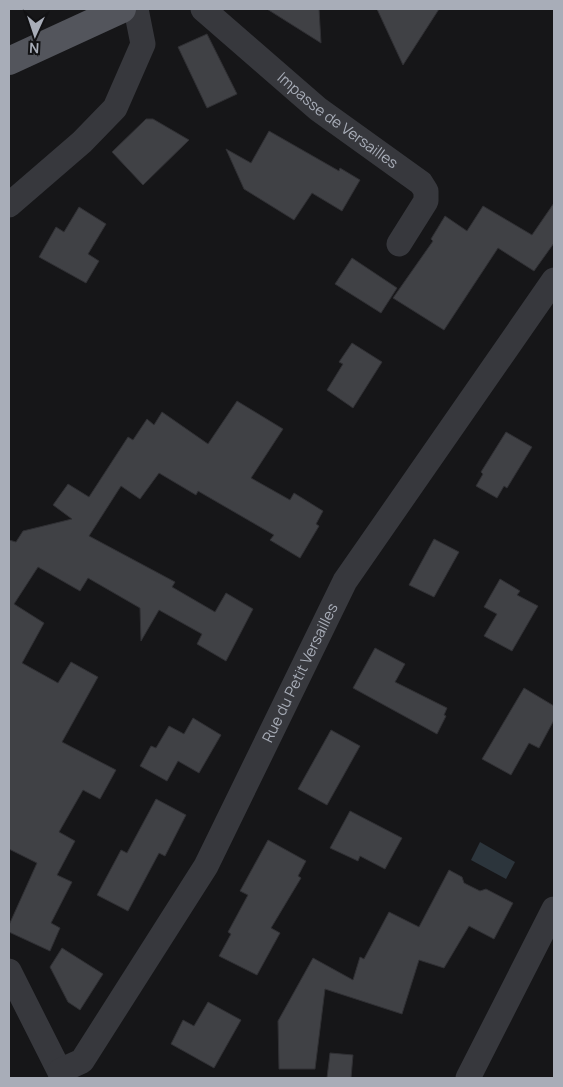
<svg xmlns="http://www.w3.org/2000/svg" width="563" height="1087" font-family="Manrope,sans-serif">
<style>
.water{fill:#2c353c}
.building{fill:#404145;stroke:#303034}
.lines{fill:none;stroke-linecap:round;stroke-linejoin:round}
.minor{stroke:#37383d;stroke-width:25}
.major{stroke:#53555c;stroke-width:28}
.labels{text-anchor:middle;stroke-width:4.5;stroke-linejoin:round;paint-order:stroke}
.street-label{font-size:15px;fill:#a8adb8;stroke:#111113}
</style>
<rect width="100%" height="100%" fill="#161618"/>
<polygon class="water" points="480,842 515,862 506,879 471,860"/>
<g class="building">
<polygon points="267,9 319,9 321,43"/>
<polygon points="377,9 439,9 403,65"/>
<polygon points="207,34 237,94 207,108 178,47"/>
<polygon points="146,119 153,119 189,140 143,185 112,152"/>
<polygon points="269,131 339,171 340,168 360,180 342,211 312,193 294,220 244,189 226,149 251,163"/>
<polygon points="554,203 554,243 534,271 498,248 444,330 393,298 433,241 431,239 445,216 467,231 483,206 532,235"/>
<polygon points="79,207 106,224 88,254 99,261 86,283 39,257 56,227 64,232"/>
<polygon points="352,258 397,288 381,313 335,284"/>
<polygon points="352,343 382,362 353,408 327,390 343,364 339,362"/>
<polygon points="237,401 283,429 251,478 290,500 294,493 323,511 316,524 319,526 300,558 270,540 274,535 198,491 196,495 159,473 140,499 121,486 89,536 175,582 172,587 215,612 226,593 253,609 226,661 197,644 202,634 159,610 141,641 140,608 88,578 80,591 38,567 14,604 44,623 22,663 58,683 71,662 98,677 62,742 116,770 100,799 83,790 59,832 75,841 57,875 72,882 51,923 60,928 50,951 9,932 9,925 37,863 9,849 9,540 16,542 23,531 72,519 53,505 68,484 89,497 128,437 133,440 147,419 154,425 162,412 208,444"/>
<polygon points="506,432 532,447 507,488 504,486 497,498 476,486 483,474 481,472"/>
<polygon points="434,539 459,552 434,597 409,585"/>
<polygon points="500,579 520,591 517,595 538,606 512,651 484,636 497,614 484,607"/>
<polygon points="375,648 405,664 395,682 447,708 444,715 446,716 437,734 353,688"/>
<polygon points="524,688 554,706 554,720 539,748 529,743 511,775 482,759"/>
<polygon points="193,718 221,735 199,773 178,761 167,781 140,766 151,746 156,748 169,726 184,734"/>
<polygon points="331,730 360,746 327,805 298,789"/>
<polygon points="156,799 186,815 165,856 159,853 128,911 97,895 121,850 127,853"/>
<polygon points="350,811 402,838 385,869 360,856 358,861 330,848"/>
<polygon points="268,840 306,861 298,876 301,878 271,928 280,933 257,975 219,956 231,934 228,932 248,895 240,891"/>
<polygon points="449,870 462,877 464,883 480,891 486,889 513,903 494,939 469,926 444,968 419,960 402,1014 325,989 315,1069 279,1069 278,1021 313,958 353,980 360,957 364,959 389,912 419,927"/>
<polygon points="62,948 103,974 80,1010 68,1002 50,967"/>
<polygon points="208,1002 241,1020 214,1068 171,1044 183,1020 194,1026"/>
<polygon points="330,1053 353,1055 351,1078 327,1078"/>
</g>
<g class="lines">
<g class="minor">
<path id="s1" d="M 203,9 L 318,109 L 421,183 L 426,191 L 426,201 L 399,244"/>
<polyline points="9,205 82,142 115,108 143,44 136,9"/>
<polyline points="9,971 63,1078"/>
<path id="s2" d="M 60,1071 L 82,1061 L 206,866 L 345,581 L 554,280"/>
<polyline points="468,1078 554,909"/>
</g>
<polyline class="major" points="9,61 122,9"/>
</g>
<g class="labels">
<g class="street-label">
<text dy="5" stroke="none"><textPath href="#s1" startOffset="175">Impasse de Versailles</textPath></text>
<text dy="5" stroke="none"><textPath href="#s2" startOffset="470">Rue du Petit Versailles</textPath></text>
</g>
</g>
<rect width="563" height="1087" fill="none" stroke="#a8adb8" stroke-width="20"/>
<g transform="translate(35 35) rotate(183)" stroke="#111113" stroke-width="4" paint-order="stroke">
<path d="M0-4L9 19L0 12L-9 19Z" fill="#a8adb8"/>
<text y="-8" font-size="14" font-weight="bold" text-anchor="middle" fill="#a8adb8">N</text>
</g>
</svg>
